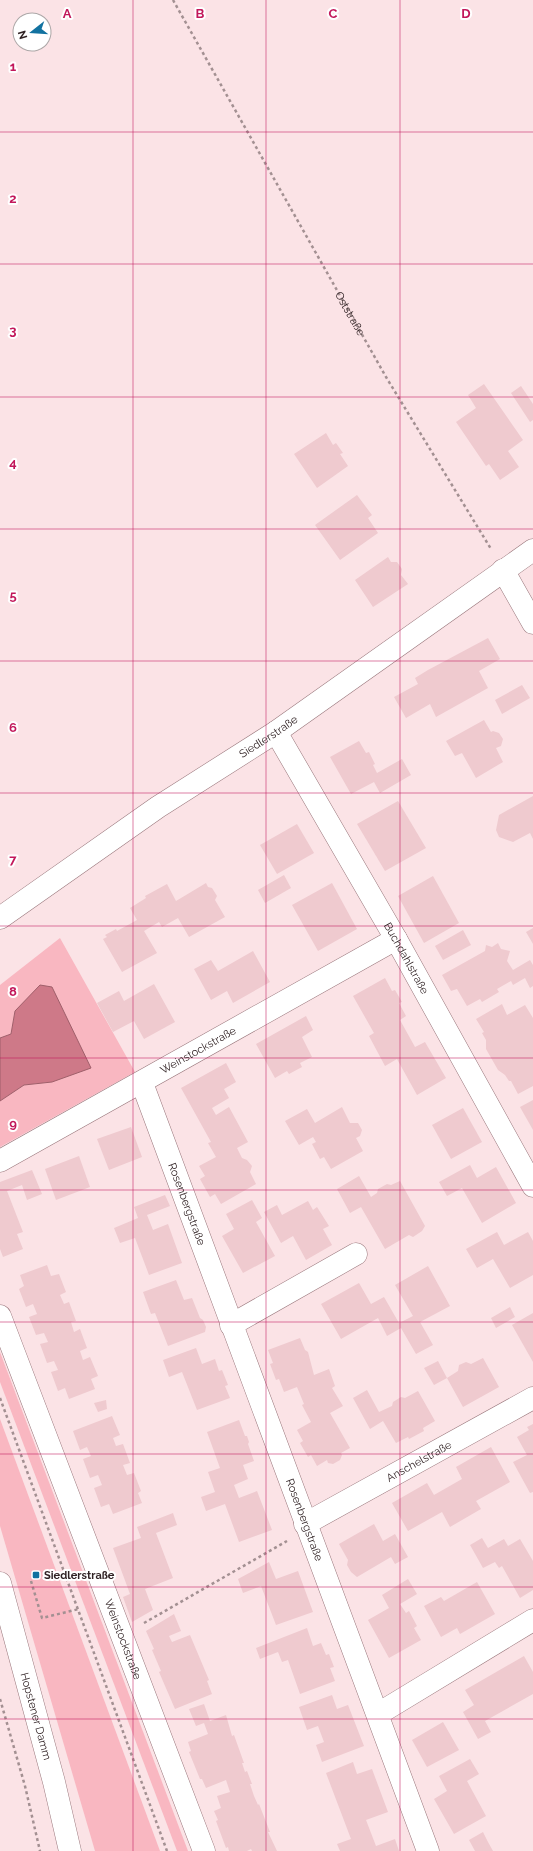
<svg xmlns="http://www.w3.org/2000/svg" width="533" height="1851" font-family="Raleway,sans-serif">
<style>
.green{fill:#f9b7c1}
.water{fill:#ce7988;stroke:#9f5f6a}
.building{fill:#efcacf}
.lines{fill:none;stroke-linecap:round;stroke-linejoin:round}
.minor-casing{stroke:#99777c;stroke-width:23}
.secondary-casing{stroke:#99777c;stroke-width:23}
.path{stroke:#a39092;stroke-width:2.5;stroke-dasharray:3 3;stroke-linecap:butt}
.minor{stroke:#fff;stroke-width:22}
.secondary{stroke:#fff;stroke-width:22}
.grid{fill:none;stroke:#c2185b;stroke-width:1;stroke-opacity:0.55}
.poi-dot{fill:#1272a0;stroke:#fff;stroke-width:1.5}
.labels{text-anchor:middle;stroke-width:4;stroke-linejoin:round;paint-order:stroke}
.street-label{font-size:11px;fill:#302224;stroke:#fff}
.poi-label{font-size:11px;font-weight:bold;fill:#302224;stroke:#fff;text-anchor:start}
.grid-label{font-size:13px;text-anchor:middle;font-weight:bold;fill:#c2185b;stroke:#fff;stroke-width:4;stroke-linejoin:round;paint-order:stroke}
</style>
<rect width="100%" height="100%" fill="#fbe3e6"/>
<g class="green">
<polygon points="60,938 135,1072 0,1147 0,1101 24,1085 52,1082 15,1011 11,1034 0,1038 0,985"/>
<polygon points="0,1352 188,1851 177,1851 0,1382"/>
<polygon points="0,1419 160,1851 95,1851 0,1526"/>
</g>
<polygon class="water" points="40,985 52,987 91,1068 52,1082 24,1085 0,1101 0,1038 11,1034 15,1011"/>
<g class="building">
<polygon points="484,384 523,440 508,451 519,467 500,480 489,464 486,466 456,422 476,408 468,395"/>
<polygon points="521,386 533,404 533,420 530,422 511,393"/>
<polygon points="326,433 333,445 336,443 343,453 340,454 348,466 317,488 294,454"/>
<polygon points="357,495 372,515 368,518 378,533 340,560 315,525"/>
<polygon points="388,557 391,562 397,562 402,569 401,575 408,584 373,607 355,580"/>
<polygon points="488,638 500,659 479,671 488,688 436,717 430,704 406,718 394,697 418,684 415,678 428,670"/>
<polygon points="522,685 530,698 502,714 495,700"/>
<polygon points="484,720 491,732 493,731 499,733 503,739 501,746 496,748 503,762 476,778 462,753 455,756 446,741"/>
<polygon points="359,741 366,753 369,752 375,764 373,765 377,773 402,759 411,775 380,793 374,782 351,794 330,757"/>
<polygon points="533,796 533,839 530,833 513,842 499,837 496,830 499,815"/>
<polygon points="398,801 426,848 385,871 357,824"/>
<polygon points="297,824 314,853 277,874 260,845"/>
<polygon points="284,875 291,888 265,903 258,890"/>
<polygon points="433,876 459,923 424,943 398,896"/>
<polygon points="206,883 208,887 212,888 217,896 215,900 225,917 189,937 178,918 162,927 159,922 144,931 157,953 122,972 103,939 107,937 105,935 116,929 117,931 137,920 130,908 146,898 145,896 167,884 176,901"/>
<polygon points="332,883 357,929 318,951 292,905"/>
<polygon points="533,928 533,944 526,932"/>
<polygon points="463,930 471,945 443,960 435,946"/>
<polygon points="498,943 501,949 510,951 507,961 513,970 530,960 533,965 533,986 530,988 525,978 513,985 511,981 497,989 499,992 482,1002 480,999 467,1006 457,989 451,991 442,975 485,951 486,945 492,947"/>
<polygon points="253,951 270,982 233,1003 227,991 211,1000 194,969 211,960 218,971"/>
<polygon points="385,978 392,991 395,990 402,1002 399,1003 406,1016 400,1020 415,1047 425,1042 446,1078 417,1095 397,1059 385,1066 369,1036 374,1033 353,996"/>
<polygon points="154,984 175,1022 144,1039 134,1021 113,1032 97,1003 119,991 124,1001"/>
<polygon points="502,1004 507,1015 525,1005 533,1018 533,1086 518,1094 511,1081 509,1081 505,1075 498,1070 486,1049 486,1040 482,1033 484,1032 476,1019"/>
<polygon points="306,1016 313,1030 302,1037 312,1057 300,1063 302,1067 289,1074 287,1071 275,1078 256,1044"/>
<polygon points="226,1063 236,1082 224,1089 229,1098 212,1108 216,1115 229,1107 248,1142 237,1148 242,1158 247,1160 252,1166 250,1172 256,1184 221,1204 215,1194 210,1197 200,1179 205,1176 199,1166 216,1157 208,1143 211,1142 181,1088"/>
<polygon points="533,1100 533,1130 520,1107"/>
<polygon points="342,1107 350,1123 358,1123 362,1130 360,1136 356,1138 363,1151 331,1169 324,1157 320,1159 312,1144 316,1142 313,1137 299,1145 285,1121 307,1109 315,1123"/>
<polygon points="463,1108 482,1142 451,1159 432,1125"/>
<polygon points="131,1127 142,1157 109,1170 97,1139"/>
<polygon points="79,1156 90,1187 56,1200 45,1169"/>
<polygon points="470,1165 477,1178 496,1167 516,1203 482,1223 462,1188 447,1196 439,1182"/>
<polygon points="32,1170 42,1194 27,1200 22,1185 7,1191 23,1232 17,1234 23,1249 3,1257 0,1249 0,1182"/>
<polygon points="359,1176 371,1197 377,1193 378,1189 387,1184 391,1185 400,1181 425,1226 422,1231 413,1237 409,1235 385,1249 361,1207 350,1213 337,1189"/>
<polygon points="165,1195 170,1206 147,1215 153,1230 168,1224 182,1263 149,1275 135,1238 120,1243 114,1228 138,1218 134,1207"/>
<polygon points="252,1200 262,1218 256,1222 275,1256 243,1273 222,1236 234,1229 226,1214"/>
<polygon points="308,1201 313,1210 317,1207 329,1226 323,1229 332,1245 306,1260 293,1236 281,1243 264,1212 277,1205 282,1215"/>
<polygon points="497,1232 504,1245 528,1232 533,1241 533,1275 510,1288 493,1259 477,1268 466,1249"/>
<polygon points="47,1265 51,1276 59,1274 66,1292 60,1295 64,1304 69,1302 76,1321 71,1322 74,1332 80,1329 87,1348 80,1351 83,1360 90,1357 98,1376 91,1379 95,1389 69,1399 65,1388 58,1391 51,1372 58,1370 54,1361 47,1363 40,1344 48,1342 44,1333 36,1335 29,1317 37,1314 33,1304 26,1307 19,1289 24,1286 20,1275"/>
<polygon points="428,1266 450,1306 420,1322 433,1345 416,1354 401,1328 387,1336 378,1318 341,1339 321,1304 359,1283 371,1304 384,1297 399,1323 413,1316 395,1285"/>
<polygon points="176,1280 184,1300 192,1298 200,1318 203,1320 206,1327 205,1332 168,1346 155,1313 151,1314 143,1292"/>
<polygon points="510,1307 515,1317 496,1328 491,1318"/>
<polygon points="533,1313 533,1362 512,1325"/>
<polygon points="300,1338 305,1350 308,1352 314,1375 329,1369 335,1386 332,1388 343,1406 330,1413 350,1448 341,1453 342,1455 340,1460 333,1464 328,1463 327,1460 317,1466 311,1455 308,1457 300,1443 303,1441 297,1430 311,1422 302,1405 304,1404 297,1387 284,1392 279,1379 276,1380 270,1364 273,1363 268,1350"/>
<polygon points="196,1348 202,1364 215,1359 219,1371 222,1370 228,1385 225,1386 230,1398 197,1410 182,1372 169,1377 163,1360"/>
<polygon points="483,1358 499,1387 463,1407 447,1378 434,1385 424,1368 438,1361 447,1378 458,1371 459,1365 466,1362 471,1364"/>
<polygon points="367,1390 379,1412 392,1406 393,1402 401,1397 405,1398 418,1391 435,1421 423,1428 424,1431 409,1439 408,1437 396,1443 383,1421 370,1429 353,1398"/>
<polygon points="106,1400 107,1409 98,1412 94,1403"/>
<polygon points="112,1416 120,1435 113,1438 116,1446 123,1444 130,1463 123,1465 127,1475 134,1473 141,1491 138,1493 142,1503 113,1514 109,1504 101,1507 94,1488 102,1485 98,1475 90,1478 83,1459 91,1456 87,1447 80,1450 73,1431"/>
<polygon points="239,1420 245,1436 247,1436 249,1442 248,1444 254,1461 243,1465 248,1479 234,1485 239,1498 257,1491 272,1530 239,1542 225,1504 206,1511 201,1497 215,1492 208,1472 220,1468 207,1432"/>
<polygon points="533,1424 533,1492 530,1493 513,1462 527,1455 517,1437 529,1430 527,1427"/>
<polygon points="491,1447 510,1482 476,1501 481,1509 450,1527 442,1512 408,1531 392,1503 427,1483 434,1495 462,1479 456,1467"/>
<polygon points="173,1513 177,1525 156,1533 173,1578 145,1589 153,1610 132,1622 123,1597 130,1594 113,1548 141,1538 137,1527"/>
<polygon points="374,1524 383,1541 395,1534 408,1557 395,1564 391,1557 357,1577 351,1572 347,1565 348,1560 339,1544"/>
<polygon points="482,1538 488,1548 504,1539 508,1546 520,1539 533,1561 533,1590 520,1598 502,1566 499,1568 495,1562 483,1568 470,1545"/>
<polygon points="269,1562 276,1579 298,1571 313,1612 276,1625 261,1586 243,1593 238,1579"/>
<polygon points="408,1579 417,1594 400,1604 406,1613 409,1611 417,1626 414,1628 421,1640 389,1658 368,1620 389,1608 382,1595"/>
<polygon points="477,1582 495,1614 460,1634 457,1628 441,1637 424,1606 441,1597 444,1601"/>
<polygon points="174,1614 181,1631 169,1636 172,1642 190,1635 209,1680 207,1681 212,1694 175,1709 159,1672 161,1671 152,1650 154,1649 146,1631"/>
<polygon points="307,1628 313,1646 321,1643 326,1655 329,1654 334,1667 330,1668 335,1681 300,1694 288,1660 282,1662 278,1652 260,1659 256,1648"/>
<polygon points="524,1656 533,1672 533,1694 485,1721 491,1732 478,1739 463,1712 474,1705 465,1690"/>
<polygon points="332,1695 337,1709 348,1705 364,1746 322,1762 316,1745 324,1742 318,1726 307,1730 299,1707"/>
<polygon points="204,1704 210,1721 226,1715 232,1736 234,1735 244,1763 242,1763 245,1772 247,1771 252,1784 250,1784 254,1796 258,1805 259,1804 270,1832 268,1832 277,1851 252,1851 251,1849 247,1851 229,1851 228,1847 226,1848 216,1821 218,1820 214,1811 221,1808 217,1796 230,1792 226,1780 206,1788 202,1779 200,1779 189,1752 191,1751 188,1742 208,1734 204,1723 196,1726 189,1709"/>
<polygon points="443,1722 459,1750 427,1767 412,1740"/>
<polygon points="470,1759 479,1774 467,1781 486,1816 454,1834 434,1799 447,1791 439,1776"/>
<polygon points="353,1762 357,1774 372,1769 388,1812 366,1820 376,1846 395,1839 399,1851 340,1851 337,1844 351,1839 326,1773"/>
<polygon points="483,1832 488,1842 493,1851 475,1851 469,1840"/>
</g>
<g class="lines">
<defs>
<g id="minor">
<polyline points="503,570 533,623"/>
<path id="s2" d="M 276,732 L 396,939 L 533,1186"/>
<path id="s3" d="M 0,918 L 158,807 L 276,732 L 533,550"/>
<path id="s4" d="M 142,1083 L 428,1851"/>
<path id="s5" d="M 0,1161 L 396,939"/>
<path id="s6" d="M 0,1316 L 204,1851"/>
<polyline points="231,1325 356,1254"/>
<path id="s7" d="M 305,1524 L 533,1398"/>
<polyline points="378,1714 533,1620"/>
</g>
<g id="secondary">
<path id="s8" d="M 0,1583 L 54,1782 L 70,1851"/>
</g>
</defs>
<use href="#minor" class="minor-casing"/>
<use href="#secondary" class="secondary-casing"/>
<g class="path">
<path id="s1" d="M 173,0 L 386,377 L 491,549"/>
<polyline points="0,1398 167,1851"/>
<polyline points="31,1581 42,1618 79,1609"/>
<polyline points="144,1623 287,1541"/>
<polyline points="0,1699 25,1786 40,1851"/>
</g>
<use href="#minor" class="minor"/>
<use href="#secondary" class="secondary"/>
</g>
<path class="grid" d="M 133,0 L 133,1851M 266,0 L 266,1851M 400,0 L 400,1851M 0,132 L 533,132M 0,264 L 533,264M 0,397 L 533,397M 0,529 L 533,529M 0,661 L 533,661M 0,793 L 533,793M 0,926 L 533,926M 0,1058 L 533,1058M 0,1190 L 533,1190M 0,1322 L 533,1322M 0,1454 L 533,1454M 0,1587 L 533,1587M 0,1719 L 533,1719"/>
<rect class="poi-dot" x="32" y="1571" width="8" height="8" rx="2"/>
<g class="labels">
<g class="street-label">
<text dy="4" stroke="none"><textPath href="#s1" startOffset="360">Oststraße</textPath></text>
<text dy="4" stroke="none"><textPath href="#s3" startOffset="324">Siedlerstraße</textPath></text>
<text dy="4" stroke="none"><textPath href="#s2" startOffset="261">Buchdahlstraße</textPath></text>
<text dy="4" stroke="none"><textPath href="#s5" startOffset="227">Weinstockstraße</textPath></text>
<text dy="4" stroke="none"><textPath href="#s4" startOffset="129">Rosenbergstraße</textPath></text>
<text dy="4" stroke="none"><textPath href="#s7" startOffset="130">Anschelstraße</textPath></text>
<text dy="4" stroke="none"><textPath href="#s4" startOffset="466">Rosenbergstraße</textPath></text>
<text dy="4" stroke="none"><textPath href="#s6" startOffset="346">Weinstockstraße</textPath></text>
<text dy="4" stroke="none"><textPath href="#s8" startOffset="138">Hopstener Damm</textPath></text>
</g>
<g class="poi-label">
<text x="44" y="1579">Siedlerstraße</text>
</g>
</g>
<g class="grid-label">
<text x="67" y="18">A</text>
<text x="200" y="18">B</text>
<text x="333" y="18">C</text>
<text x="466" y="18">D</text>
<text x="13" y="71">1</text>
<text x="13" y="203">2</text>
<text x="13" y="335">3</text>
<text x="13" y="467">4</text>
<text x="13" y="600">5</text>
<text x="13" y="732">6</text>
<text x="13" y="864">7</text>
<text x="13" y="996">8</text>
<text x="13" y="1128">9</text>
</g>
<g transform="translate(32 32) rotate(253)"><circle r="19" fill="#ffffff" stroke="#aca7a7"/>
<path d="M0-3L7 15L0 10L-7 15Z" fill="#1272a0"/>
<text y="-6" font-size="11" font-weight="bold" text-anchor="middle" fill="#302224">N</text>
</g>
</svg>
